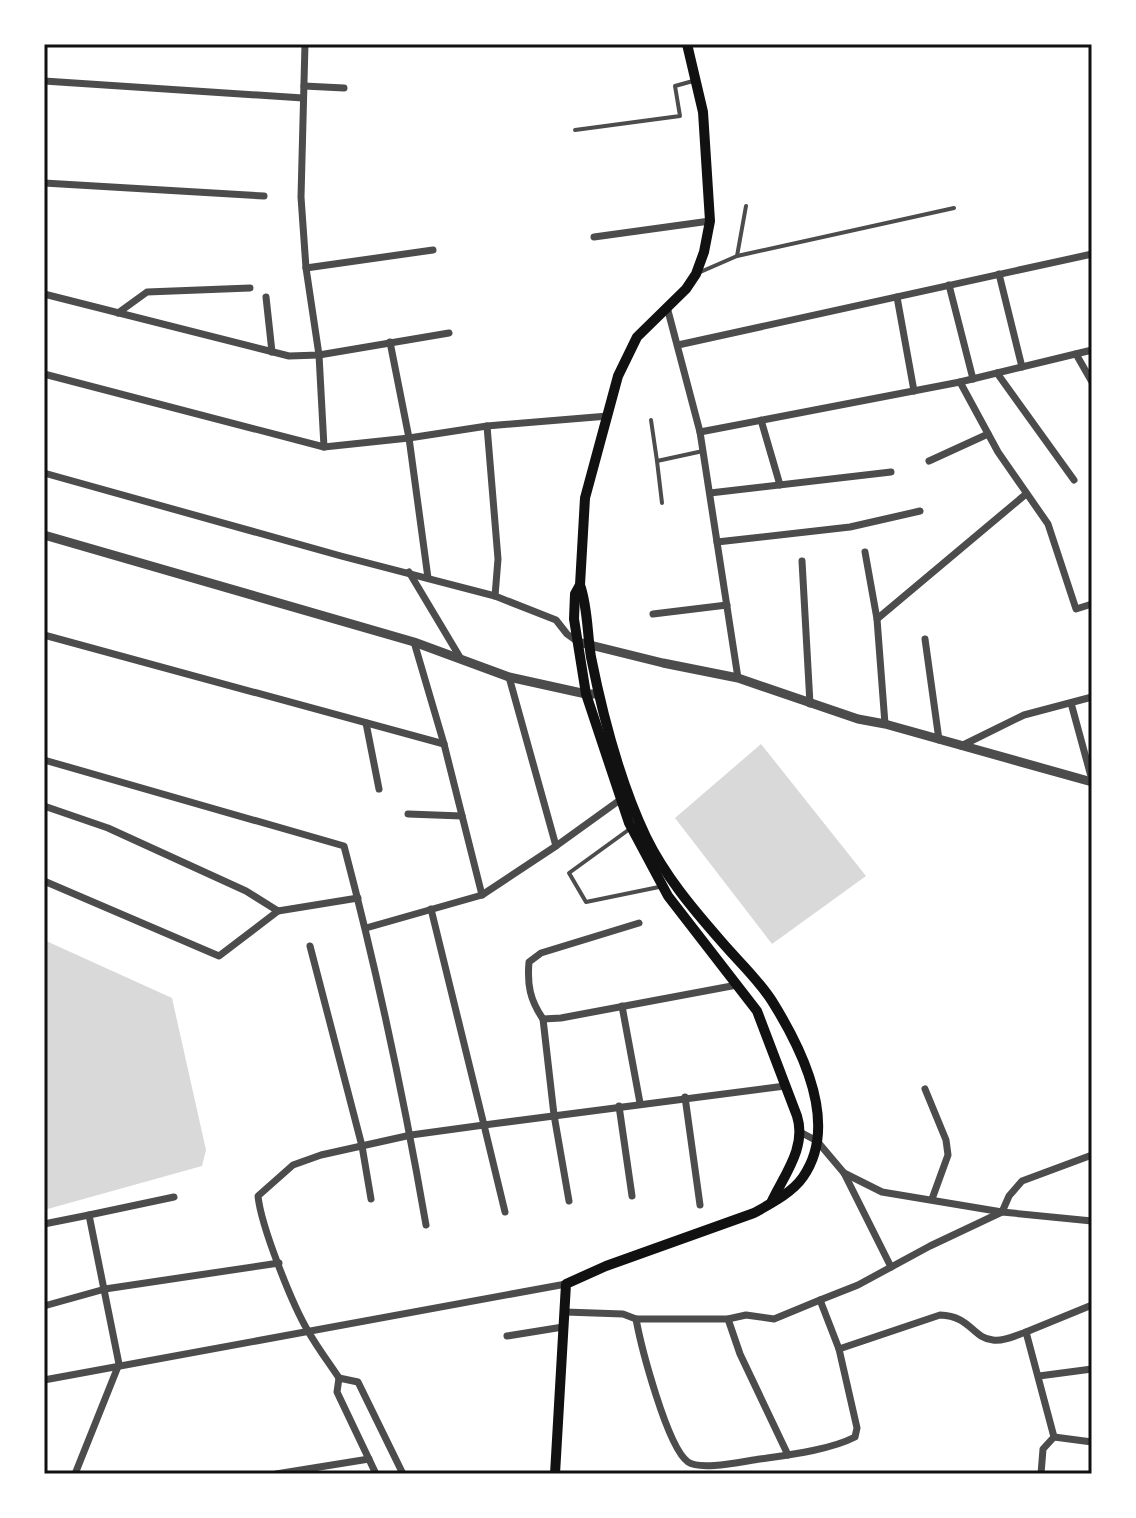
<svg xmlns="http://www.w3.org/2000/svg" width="1136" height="1518" font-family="'IBM Plex Sans',sans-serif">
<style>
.water{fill:#d9d9d9}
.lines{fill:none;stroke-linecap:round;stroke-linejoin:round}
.service{stroke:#4c4c4c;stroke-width:4}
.minor{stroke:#4c4c4c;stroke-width:7}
.tertiary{stroke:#4c4c4c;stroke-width:9}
.secondary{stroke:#111;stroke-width:10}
.neatline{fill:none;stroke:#111;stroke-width:3}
</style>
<rect width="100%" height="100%" fill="#fff"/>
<g class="water">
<polygon points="761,744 866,876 772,944 675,818"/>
<polygon points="44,940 172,998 206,1150 202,1166 44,1210"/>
</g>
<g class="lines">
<g class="service">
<polyline points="575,130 680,116 675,86 693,81"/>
<polyline points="737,256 746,206"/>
<polyline points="698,273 737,256 954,208"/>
<polyline points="651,420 657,461"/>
<polyline points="662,503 657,461 703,451"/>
<polyline points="631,828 569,873 586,902 659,887"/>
</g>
<g class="minor">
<polyline points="305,44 301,197 306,268 319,355 324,447"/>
<polyline points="44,81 303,98"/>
<polyline points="304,86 344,88"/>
<polyline points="44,183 264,196"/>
<polyline points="594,237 710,221"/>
<polyline points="306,268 433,250"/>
<polyline points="999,274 1022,367"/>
<polyline points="949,285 973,379"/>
<polyline points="44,294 289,356 319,355 449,333"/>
<polyline points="266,297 272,352"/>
<polyline points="897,297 914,391"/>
<polyline points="667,307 700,432 738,678"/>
<polyline points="118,313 147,292 250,288"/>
<polyline points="390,342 409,438 428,578"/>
<polyline points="678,345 1092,254"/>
<polyline points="1076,354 1092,382"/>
<polyline points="997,373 1074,480"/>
<polyline points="44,374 324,447 409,438 487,426 608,416"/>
<polyline points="960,382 1092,350"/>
<polyline points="761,420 780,485"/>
<polyline points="487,426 498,559 495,596"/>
<polyline points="700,432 960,382 998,452 1048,524 1076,609 1092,604"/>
<polyline points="929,461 988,434"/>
<polyline points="44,473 341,556 495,596 556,620 567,634 578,642"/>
<polyline points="710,493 891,472"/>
<polyline points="717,542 850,527 920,511"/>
<polyline points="865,552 877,619"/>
<polyline points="802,561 810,704"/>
<polyline points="409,572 461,659"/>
<polyline points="653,614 727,605"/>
<polyline points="44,635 444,744"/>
<polyline points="925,639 939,740"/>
<polyline points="414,642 444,744 482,895"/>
<polyline points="509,677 556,846"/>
<polyline points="1071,703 1092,780"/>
<polyline points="366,723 379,789"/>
<polyline points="885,724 877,619 1026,494"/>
<polyline points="961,746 1024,715 1092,697"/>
<path d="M 44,760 L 344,846 C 377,971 404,1098 426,1225"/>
<polyline points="44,806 108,828 246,891 278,911 358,898"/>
<polyline points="408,814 462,816"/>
<polyline points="44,881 219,956 278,911"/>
<polyline points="431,909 484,1125 785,1086"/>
<path d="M 639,923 L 541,953 L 529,962 C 527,985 530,1000 543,1019 L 561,1018 L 737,985"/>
<polyline points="366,928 482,895 556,846 624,797"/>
<polyline points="310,946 362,1146 371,1199"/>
<polyline points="622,1006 640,1103"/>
<polyline points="543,1019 554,1115 569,1201"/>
<polyline points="925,1089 946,1140 948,1155 932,1199"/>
<polyline points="685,1097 700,1205"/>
<polyline points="619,1106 632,1196"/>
<polyline points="802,1133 817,1141 844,1173 882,1192 1002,1212 1092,1221"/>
<polyline points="844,1173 891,1267"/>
<polyline points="89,1215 174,1197"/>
<polyline points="44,1224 89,1215 119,1364 75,1474"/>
<polyline points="820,1300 858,1285 930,1246 1002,1212 1009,1196 1022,1181 1092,1155"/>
<polyline points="44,1306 105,1289 279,1263"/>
<path d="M 565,1312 L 623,1314 L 636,1319 L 728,1319 L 746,1315 L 774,1319 L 820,1300 L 839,1349 L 940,1315 C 971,1316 972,1338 993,1340 C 1002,1342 1017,1335 1026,1332"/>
<path d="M 636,1319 C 641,1346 667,1447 688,1462 C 701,1471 744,1461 760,1459 C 788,1455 830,1450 855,1437 L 857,1428 L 839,1349"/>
<polyline points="728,1319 740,1354 788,1455"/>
<polyline points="507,1336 563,1327"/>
<polyline points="1039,1376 1092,1369"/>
<polyline points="339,1378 358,1382 403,1474"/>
<polyline points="44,1380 566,1284"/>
<polyline points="1054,1437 1092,1442"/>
<polyline points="276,1474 369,1459"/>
<path d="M 376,1474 L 337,1392 L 339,1378 C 329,1363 317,1347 308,1331 C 292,1304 261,1226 258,1196 L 293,1165 L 321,1155 L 411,1135 L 484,1125 L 505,1212"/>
<polyline points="1041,1474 1043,1449 1054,1437 1026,1332 1092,1305"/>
</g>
<g class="tertiary">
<polyline points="44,535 414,642 509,677 586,694 599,694"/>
<polyline points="578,642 663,663 738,678 858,719 885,724 1092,782"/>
</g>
<g class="secondary">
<path d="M 687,44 L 703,112 L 710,221 L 704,252 L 696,274 L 686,289 L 637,337 L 618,376 L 585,498 L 580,585 L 575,594 L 574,619 L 586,694 L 629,823 L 668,896 L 757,1011 L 797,1116 C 807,1147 784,1175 771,1203"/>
<path d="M 555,1474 L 566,1284 L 606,1266 L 754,1213 C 770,1204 792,1193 803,1177 C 840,1124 802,1049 772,1001 C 758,979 738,961 721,941 C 693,909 665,876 646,837 C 620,782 603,717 591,657 C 587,633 588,608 580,585"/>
</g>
</g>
<rect width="1136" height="1518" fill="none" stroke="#ffffff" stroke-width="92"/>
<rect x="46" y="46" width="1044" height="1426" class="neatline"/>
</svg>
